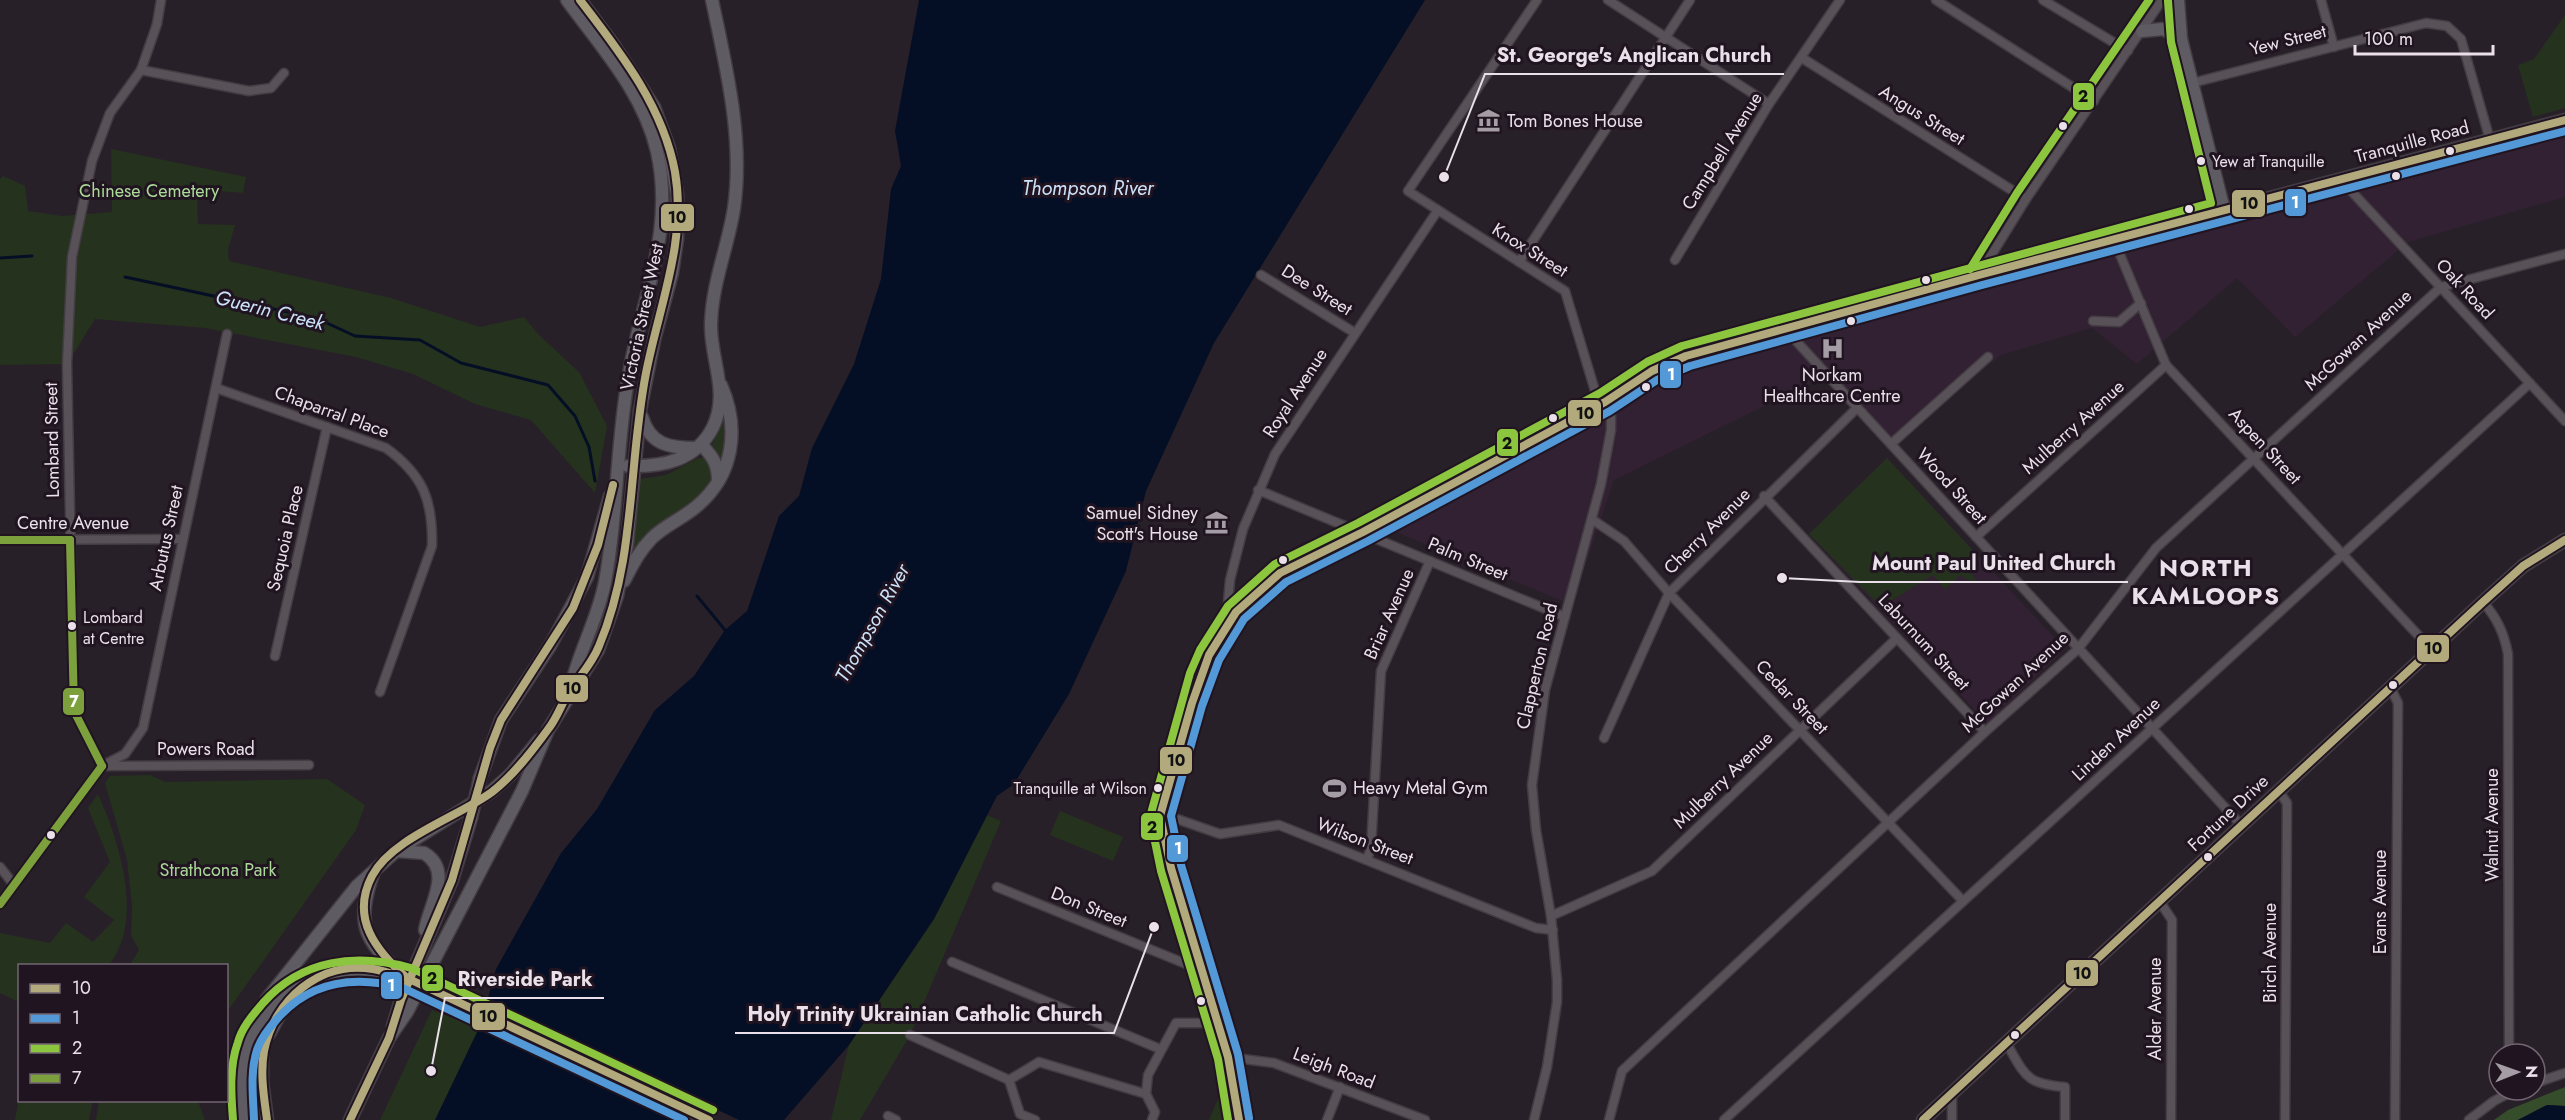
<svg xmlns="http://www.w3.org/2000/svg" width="2565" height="1120" font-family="Jost,sans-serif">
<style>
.built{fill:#322132}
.green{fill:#25321e}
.forest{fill:#354d2b}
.water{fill:#040f25}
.pier{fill:#282028}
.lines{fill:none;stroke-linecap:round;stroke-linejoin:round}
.stream{stroke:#040f25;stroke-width:3}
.street-casing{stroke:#433d43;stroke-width:11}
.secondary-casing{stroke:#433d43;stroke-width:15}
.street{stroke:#585158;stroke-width:8}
.secondary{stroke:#5f5b62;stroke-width:12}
.secondary-bridge-casing{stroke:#433d43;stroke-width:15;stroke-linecap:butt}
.secondary-bridge{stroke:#5f5b62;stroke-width:12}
.bus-1-casing{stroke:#211421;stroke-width:12}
.bus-2-casing{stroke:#211421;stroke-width:12}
.bus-3-casing{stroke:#211421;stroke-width:12}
.bus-4-casing{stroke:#211421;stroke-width:12}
.bus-1{stroke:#b2a97d;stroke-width:8}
.bus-2{stroke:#5399d7;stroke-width:8}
.bus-3{stroke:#8cc63e;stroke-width:8}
.bus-4{stroke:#7ca13c;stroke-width:8}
.bus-dot{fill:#e9e0e9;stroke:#211421;stroke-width:2}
.labels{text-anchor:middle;stroke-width:6;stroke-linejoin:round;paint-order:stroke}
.bus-label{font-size:16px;fill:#e9e0e9;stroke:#211421;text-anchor:start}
.street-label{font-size:18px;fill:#e9e0e9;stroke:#211421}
.poi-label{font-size:18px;fill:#e9e0e9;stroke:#211421;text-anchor:start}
.park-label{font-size:18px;fill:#abda98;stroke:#211421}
.water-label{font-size:20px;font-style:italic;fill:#cce2fa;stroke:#211421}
.district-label{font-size:24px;font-weight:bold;letter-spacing:1.5px;fill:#e9e0e9;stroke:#211421}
.leader{fill:none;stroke:#e9e0e9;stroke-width:2}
.callout-dot{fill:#e9e0e9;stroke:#211421;stroke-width:2}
.callout-label{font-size:20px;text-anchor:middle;font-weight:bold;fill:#e9e0e9;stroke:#211421;stroke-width:6;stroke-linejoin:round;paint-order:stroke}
.line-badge{stroke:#211421;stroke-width:2}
.badge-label{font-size:16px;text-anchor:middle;font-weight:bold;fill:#fff}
.pale-badge-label{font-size:16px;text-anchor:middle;font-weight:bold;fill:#111}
</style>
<rect width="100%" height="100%" fill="#282028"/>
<g class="built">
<polygon points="2565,120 2565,197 2408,242 2295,337 2237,278 2137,364 2092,328 2001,355 1891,444 1827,375 1614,480 1572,605 1384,527 1670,363"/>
<polygon points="1887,458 2065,649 1987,723 1809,534"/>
</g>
<g class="green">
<polygon points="2565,15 2565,108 2533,117 2518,65 2534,59"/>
<polygon points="111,149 246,177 243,193 197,189 198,224 235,225 228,250 229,261 391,298 480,327 524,317 539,335 579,372 607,426 595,493 531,420 475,404 413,374 356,357 205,328 95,319 67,364 0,365 0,179 3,176 25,186 28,211 62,216 112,212"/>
<polygon points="726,417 728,433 721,459 712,445"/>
<path d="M 698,458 L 705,458 L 713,469 C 709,498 685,507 663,521 C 651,529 643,541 632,551 L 640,479 L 666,475 Z"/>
<polygon points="1887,458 1979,557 1968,569 1977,581 1967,580 1961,575 1945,589 1933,575 1881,607 1809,534"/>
<polygon points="150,775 165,782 327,779 365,805 356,830 227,1012 226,966 130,965 139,950 131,935 132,906 127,860 105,783 110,776"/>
<path d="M 98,794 C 119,841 145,920 109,965 L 20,966 L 19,1002 L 0,993 L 0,933 L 50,943 L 66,923 L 93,942 L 114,920 L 84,897 L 110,862 L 88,808 Z"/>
<polygon points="1060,811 1123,837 1113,861 1050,835"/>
<polygon points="987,815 1001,821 910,1035 860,1120 831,1120 849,1045 934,919"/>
<polygon points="432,1010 479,1028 435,1120 380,1120"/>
<polygon points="1227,1078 1234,1120 1209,1120"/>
<polygon points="19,1097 20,1100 93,1101 89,1120 15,1120"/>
<polygon points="99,1101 198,1101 205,1120 96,1120"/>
</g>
<polygon class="forest" points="2565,1087 2565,1106 2547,1105 2518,1120 2494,1120 2508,1110"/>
<g class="water">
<polygon points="919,0 1425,0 1214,343 1146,491 1126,571 1069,694 1014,784 997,796 934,919 849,1045 784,1120 435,1120 481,1024 496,969 561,853 597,809 655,710 694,676 725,630 747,611 779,516 799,496 812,448 854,364 881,279 891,189 901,166 895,131"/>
<polygon points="2547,1105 2565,1106 2565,1120 2518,1120"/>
</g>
<polygon class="pier" points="484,1000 739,1120 676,1120 476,1026"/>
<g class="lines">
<g class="stream">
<polyline points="0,258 32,256"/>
<polyline points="125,277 316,318 355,336 420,340 461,363 548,385 575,416 589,447 595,481"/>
<polyline points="697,596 725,630"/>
</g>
<defs>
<g id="street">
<polyline points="1537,0 1408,191 1565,291 1599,404"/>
<polyline points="1608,0 1769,104"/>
<polyline points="1936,0 2094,101"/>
<polyline points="2043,0 2128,51"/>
<polyline points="2321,0 2334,47"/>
<polyline points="1802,58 2026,199"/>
<polyline points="141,70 249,91 271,88 284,73"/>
<polyline points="2192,83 2426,23 2447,26 2461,39 2490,140"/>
<polyline points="2340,179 2565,421"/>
<polyline points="2114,240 2166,365 2431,649"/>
<polyline points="1675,260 1769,104 1840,0"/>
<polyline points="1519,262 1690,0"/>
<polyline points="1261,275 1355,333"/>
<polyline points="1979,275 2026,199 2162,0"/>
<polyline points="2093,321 2119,322 2141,303"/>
<polyline points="1790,326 1797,342 2241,825"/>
<path d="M 216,388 L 386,448 C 423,475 433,500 432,546 L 380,692"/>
<polyline points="1891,444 1988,357"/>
<polyline points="1258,490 1565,617"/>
<polyline points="1764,496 1985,732"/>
<polyline points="1593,520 1624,541 1669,593 1963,901"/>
<polyline points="1976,537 2166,365"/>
<polyline points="0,540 183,539"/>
<path d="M 2483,602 C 2497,618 2504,633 2508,654 L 2509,1054"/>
<polyline points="1236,612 1228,602 1230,580 1243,529 1275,454 1438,210"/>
<polyline points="275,656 327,427"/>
<polyline points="2390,687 2398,703 2395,1120"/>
<polyline points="1604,738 1669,593 1857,408"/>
<polyline points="102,766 74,711 67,364 72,257 92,161 110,113 141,70 157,24 161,0"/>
<polyline points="106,766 309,765"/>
<polyline points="2278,790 2287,803 2285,1120"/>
<polyline points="1160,816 1177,819 1220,834 1279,825 1536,928 1553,930"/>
<polyline points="1367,859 1371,848 1381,671 1430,561"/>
<polyline points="0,867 14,885"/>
<polyline points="997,887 1201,970"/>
<polyline points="2160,902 2172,920 2171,1120"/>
<polyline points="0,904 102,766 125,754 143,728 227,334"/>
<polyline points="1551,916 1652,871 1897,638"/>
<polyline points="952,962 1160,1049"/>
<polyline points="910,1035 1009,1080"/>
<path d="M 2008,1041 L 2008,1046 C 2026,1077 2027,1084 2065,1087 L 2065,1120"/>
<polyline points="1228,1057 1274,1063 1425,1120"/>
<polyline points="1009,1080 1039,1062 1146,1094"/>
<polyline points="1009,1080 1020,1114 1035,1120"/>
<polyline points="2535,1083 2565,1073"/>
<polyline points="1952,1093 1952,1120"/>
<polyline points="888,1116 896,1120"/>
<polyline points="1152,1120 1155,1112 1146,1094 1148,1075 1176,1023 1217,1023"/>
<polyline points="1327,1120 1340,1087"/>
<polyline points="1534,1120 1547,1067 1557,1002 1557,980 1551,916 1536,830 1532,785 1545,690 1601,484 1611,430 1611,415 1605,402"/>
<polyline points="1609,1120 1622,1071 1985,732 2078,649 2156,548 2441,287 2565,254"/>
<polyline points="1724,1120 2530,383"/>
<polyline points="2469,1120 2494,1101 2515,1090"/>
</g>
<g id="secondary">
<path d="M 567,0 C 602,48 643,92 657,151 C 675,232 642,296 629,374 C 616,443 618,513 605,582 C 598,619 578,653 570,690"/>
<polyline points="2178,0 2181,39 2224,210"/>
<polyline points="2142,31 2163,29 2181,39"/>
<path d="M 642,417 C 650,445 670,448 696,448"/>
<path d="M 701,444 C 712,456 718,463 718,481"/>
<path d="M 628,466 C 662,467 696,461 713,427 C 730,392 710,359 711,324 C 712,283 728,247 734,208 C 744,139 726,67 712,0"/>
<path d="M 624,581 C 632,566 639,551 652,538 C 665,525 682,519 697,506 C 734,475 740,428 721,385"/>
<polyline points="480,778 501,720 550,646 587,577 610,496"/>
<path d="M 397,851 L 424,853 C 454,871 429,905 425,930"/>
<path d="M 373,874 C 356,922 363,940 401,973"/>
<polyline points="393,1026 401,1000 452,880 471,818"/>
<polyline points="269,1034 287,1001"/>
<polyline points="252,1035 267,999 357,886 396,851 492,791 511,774 539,740"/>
<polyline points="262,1056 262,1082 267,1120"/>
<path d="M 244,1120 C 242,1095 240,1071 247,1047 C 250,1036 257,1028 263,1019 C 300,971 351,959 407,978"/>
<path d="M 256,1120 C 253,1086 248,1052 269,1023"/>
<polyline points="350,1120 389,1038 407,1012 522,791 548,730 598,650 617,596 627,544 640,410 654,340 672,273 677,239 677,194 669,148 654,107 615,47 580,0"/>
<polyline points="1239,1120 1228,1057 1171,868 1160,816 1192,703 1209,655 1236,612 1280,573 1363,532 1605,402 1652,371 1686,356 1979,275 2565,120"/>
<polyline points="1923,1120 2483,602 2523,566 2565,540"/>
</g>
</defs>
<use href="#street" class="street-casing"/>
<use href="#secondary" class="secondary-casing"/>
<use href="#street" class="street"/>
<use href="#secondary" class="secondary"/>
<defs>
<g id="secondary-bridge">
<polyline points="471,818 480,778"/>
<polyline points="407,978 709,1120"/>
</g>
</defs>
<use href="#secondary-bridge" class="secondary-bridge-casing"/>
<use href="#secondary-bridge" class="secondary-bridge"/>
<defs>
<g id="bus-1">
<path d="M 580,0 C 620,52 663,106 675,172 C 687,241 659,306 646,373 C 628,464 636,559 599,646 C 592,664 578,678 568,694 C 561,705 557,718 549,728 C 533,750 514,775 492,792 C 458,817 392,838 372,876 C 350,918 376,951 407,978 L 709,1120"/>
<path d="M 267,1120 C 264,1097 260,1074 264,1051 C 274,1000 320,960 373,969 C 385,971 397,976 409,979"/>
<polyline points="350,1120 389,1038 401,1000 452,880 490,748 501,720 573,608 598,545 613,485"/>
<polyline points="1239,1120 1228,1057 1171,868 1160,816 1192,703 1209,655 1236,612 1280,573 1363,532 1605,402 1652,371 1686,356 1979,275 2565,120"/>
<polyline points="1923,1120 2483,602 2523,566 2565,540"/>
</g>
<g id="bus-2">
<polyline points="1249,1118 1238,1054 1181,865 1171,816 1202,706 1219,660 1244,619 1286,582 1368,541 1610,411 1657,380 1690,366 1982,285 2565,131"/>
<path d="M 254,1119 C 253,1096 250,1072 257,1050 C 261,1038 269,1028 277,1019 C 311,980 355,975 403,988 L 684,1120"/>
</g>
<g id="bus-3">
<polyline points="1970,269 2017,193 2149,0"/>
<path d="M 233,1120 C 231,1094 229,1067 238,1042 C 242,1027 253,1015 263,1003 C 302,959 356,953 411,968 L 713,1110"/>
<polyline points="1228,1120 1218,1059 1161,871 1150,817 1190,673 1200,650 1228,606 1275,564 1358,523 1600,393 1647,362 1682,346 2211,203 2171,42 2168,1"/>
</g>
<g id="bus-4">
<polyline points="0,540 70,540"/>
<polyline points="70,540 74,711 102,766"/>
<polyline points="0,904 102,766"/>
</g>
</defs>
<use href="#bus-1" class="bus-1-casing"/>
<use href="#bus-2" class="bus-2-casing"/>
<use href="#bus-3" class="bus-3-casing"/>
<use href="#bus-4" class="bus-4-casing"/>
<use href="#bus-1" class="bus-1"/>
<use href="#bus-2" class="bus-2"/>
<use href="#bus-3" class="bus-3"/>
<use href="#bus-4" class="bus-4"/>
</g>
<defs>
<symbol id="museum-bare" viewBox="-9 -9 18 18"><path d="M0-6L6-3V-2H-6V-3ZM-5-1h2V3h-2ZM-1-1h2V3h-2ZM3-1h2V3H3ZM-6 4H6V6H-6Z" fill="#a59da5" stroke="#211421" stroke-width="2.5" paint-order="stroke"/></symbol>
<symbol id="hospital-bare" viewBox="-9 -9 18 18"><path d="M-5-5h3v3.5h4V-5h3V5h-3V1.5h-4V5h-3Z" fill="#a59da5" stroke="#211421" stroke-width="2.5" paint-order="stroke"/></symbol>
<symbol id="stadium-bare" viewBox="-9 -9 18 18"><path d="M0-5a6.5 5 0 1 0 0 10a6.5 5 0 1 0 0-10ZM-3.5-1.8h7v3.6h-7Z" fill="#a59da5" stroke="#211421" stroke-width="2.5" paint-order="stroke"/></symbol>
</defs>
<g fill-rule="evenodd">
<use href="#museum-bare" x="1472" y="104" width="33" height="33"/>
<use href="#hospital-bare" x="1816" y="332" width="33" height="33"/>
<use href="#museum-bare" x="1200" y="506" width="33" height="33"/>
<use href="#stadium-bare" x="1318" y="772" width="33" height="33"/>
</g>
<g class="bus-dot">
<circle cx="2063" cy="126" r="5"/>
<circle cx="2450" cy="151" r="5"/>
<circle cx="2201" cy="161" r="5"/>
<circle cx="2396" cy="176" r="5"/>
<circle cx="2189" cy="209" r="5"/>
<circle cx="1926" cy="280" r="5"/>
<circle cx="1851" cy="321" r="5"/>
<circle cx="1646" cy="387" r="5"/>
<circle cx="1553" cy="418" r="5"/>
<circle cx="1283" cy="560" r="5"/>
<circle cx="72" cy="626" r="5"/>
<circle cx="2393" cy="685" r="5"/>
<circle cx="1158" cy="788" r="5"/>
<circle cx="51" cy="835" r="5"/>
<circle cx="2208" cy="857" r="5"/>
<circle cx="1201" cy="1001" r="5"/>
<circle cx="2015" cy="1035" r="5"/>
</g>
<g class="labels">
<g class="bus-label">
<text x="2212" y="167">Yew at Tranquille</text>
<text x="83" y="623">Lombard<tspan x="83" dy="21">at Centre</tspan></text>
<text x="1147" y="794" text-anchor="end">Tranquille at Wilson</text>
</g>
<g class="street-label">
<text transform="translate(2288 40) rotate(-14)" y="6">Yew Street</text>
<text transform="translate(1922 115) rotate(32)" y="6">Angus Street</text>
<text transform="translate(2412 142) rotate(-15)" y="6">Tranquille Road</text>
<text transform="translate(1722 151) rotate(-58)" y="6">Campbell Avenue</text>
<text transform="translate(1530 250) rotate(32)" y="6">Knox Street</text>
<text transform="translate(2465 289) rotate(47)" y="6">Oak Road</text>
<text transform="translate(1317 290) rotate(32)" y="6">Dee Street</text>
<text transform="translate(642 317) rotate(-78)" y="6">Victoria Street West</text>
<text transform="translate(2358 340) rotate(-43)" y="6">McGowan Avenue</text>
<text transform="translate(1295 393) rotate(-57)" y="6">Royal Avenue</text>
<text transform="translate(332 412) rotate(20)" y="6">Chaparral Place</text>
<text transform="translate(2073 427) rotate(-42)" y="6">Mulberry Avenue</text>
<text transform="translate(52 440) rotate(-91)" y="6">Lombard Street</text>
<text transform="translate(2265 446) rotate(47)" y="6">Aspen Street</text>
<text transform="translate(1952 486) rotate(48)" y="6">Wood Street</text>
<text x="73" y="529">Centre Avenue</text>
<text transform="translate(1707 531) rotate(-45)" y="6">Cherry Avenue</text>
<text transform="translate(166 538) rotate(-78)" y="6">Arbutus Street</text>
<text transform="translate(285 538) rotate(-77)" y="6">Sequoia Place</text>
<text transform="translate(1468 559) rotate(23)" y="6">Palm Street</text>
<text transform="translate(1389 614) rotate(-66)" y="6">Briar Avenue</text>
<text transform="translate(1924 642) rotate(47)" y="6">Laburnum Street</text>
<text transform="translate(1537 666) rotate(-77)" y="6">Clapperton Road</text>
<text transform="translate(2015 682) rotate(-43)" y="6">McGowan Avenue</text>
<text transform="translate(1792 697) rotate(46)" y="6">Cedar Street</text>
<text transform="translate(2116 739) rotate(-43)" y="6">Linden Avenue</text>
<text x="206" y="755">Powers Road</text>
<text transform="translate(1723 780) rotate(-44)" y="6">Mulberry Avenue</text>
<text transform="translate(2228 813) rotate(-43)" y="6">Fortune Drive</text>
<text transform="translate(2492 825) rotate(-90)" y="6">Walnut Avenue</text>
<text transform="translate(1365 841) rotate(21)" y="6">Wilson Street</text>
<text transform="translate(2380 902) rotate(-90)" y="6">Evans Avenue</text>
<text transform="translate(1089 907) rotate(22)" y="6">Don Street</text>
<text transform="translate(2270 953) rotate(-90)" y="6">Birch Avenue</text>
<text transform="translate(2155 1009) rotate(-90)" y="6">Alder Avenue</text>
<text transform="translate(1334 1068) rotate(21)" y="6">Leigh Road</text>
</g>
<g class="poi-label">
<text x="1507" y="127">Tom Bones House</text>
<text x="1832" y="381" text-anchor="middle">Norkam<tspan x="1832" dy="21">Healthcare Centre</tspan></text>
<text x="1198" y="519" text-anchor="end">Samuel Sidney<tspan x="1198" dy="21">Scott's House</tspan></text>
<text x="1353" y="794">Heavy Metal Gym</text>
</g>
<g class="park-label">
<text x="149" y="197">Chinese Cemetery</text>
<text x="218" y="876">Strathcona Park</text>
</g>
<g class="water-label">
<text x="1088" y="195">Thompson River</text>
<text transform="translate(270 310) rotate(14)" y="7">Guerin Creek</text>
<text transform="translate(872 623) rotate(-61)" y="7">Thompson River</text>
</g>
<g class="district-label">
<text x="2206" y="576">NORTH<tspan x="2206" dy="28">KAMLOOPS</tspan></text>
</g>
</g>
<path class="leader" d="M1444 177L1485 74H1784M1782 578L1860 582H2128M431 1071L445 998H604M1154 927L1114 1033H735"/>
<g class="callout-dot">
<circle cx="1444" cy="177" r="6"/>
<circle cx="1782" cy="578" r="6"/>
<circle cx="431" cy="1071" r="6"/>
<circle cx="1154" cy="927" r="6"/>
</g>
<g class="callout-label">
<text x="1634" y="62">St. George's Anglican Church</text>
<text x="1994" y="570">Mount Paul United Church</text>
<text x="525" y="986">Riverside Park</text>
<text x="925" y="1021">Holy Trinity Ukrainian Catholic Church</text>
</g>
<g class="line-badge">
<rect x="2072" y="82" width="23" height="29" rx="6" fill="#8cc63e"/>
<rect x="2284" y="188" width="23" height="29" rx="6" fill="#5399d7"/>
<rect x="2231" y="189" width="35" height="29" rx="6" fill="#b2a97d"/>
<rect x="660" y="203" width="35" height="29" rx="6" fill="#b2a97d"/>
<rect x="1659" y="360" width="23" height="29" rx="6" fill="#5399d7"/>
<rect x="1567" y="399" width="35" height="28" rx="6" fill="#b2a97d"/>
<rect x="1496" y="428" width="23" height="29" rx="6" fill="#8cc63e"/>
<rect x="2416" y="634" width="34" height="29" rx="6" fill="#b2a97d"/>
<rect x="555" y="674" width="34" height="29" rx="6" fill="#b2a97d"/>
<rect x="62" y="687" width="23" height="29" rx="6" fill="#7ca13c"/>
<rect x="1159" y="746" width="34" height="29" rx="6" fill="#b2a97d"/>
<rect x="1140" y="812" width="24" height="29" rx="6" fill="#8cc63e"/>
<rect x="1166" y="834" width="23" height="29" rx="6" fill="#5399d7"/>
<rect x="2065" y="959" width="34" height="28" rx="6" fill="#b2a97d"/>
<rect x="421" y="964" width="23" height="28" rx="6" fill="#8cc63e"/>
<rect x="380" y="971" width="23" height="29" rx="6" fill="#5399d7"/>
<rect x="471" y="1002" width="35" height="29" rx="6" fill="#b2a97d"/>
</g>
<g class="badge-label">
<text x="2295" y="208">1</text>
<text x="1671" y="380">1</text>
<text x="74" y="707">7</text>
<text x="1178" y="854">1</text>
<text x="391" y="991">1</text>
</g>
<g class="pale-badge-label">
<text x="2083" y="102">2</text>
<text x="2249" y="209">10</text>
<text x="677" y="223">10</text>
<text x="1585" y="419">10</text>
<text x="1507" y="449">2</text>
<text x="2433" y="654">10</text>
<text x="572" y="694">10</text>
<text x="1176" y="766">10</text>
<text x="1152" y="833">2</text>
<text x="2082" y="979">10</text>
<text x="432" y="984">2</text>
<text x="488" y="1022">10</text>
</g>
<rect x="18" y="964" width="210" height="138" fill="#211421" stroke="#716671" stroke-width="1.5"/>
<rect x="30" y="984" width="30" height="9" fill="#b2a97d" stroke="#716671" stroke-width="1.5"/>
<text x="72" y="994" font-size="18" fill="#e9e0e9">10</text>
<rect x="30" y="1014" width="30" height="9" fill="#5399d7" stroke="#716671" stroke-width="1.5"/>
<text x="72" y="1024" font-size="18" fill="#e9e0e9">1</text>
<rect x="30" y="1044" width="30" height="9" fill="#8cc63e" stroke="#716671" stroke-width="1.5"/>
<text x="72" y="1054" font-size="18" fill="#e9e0e9">2</text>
<rect x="30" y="1074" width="30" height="9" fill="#7ca13c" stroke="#716671" stroke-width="1.5"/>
<text x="72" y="1084" font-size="18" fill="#e9e0e9">7</text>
<g transform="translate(2517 1072) rotate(89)"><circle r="28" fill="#211421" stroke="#716671" stroke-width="1.5"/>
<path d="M0-4.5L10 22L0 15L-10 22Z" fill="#a59da5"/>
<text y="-9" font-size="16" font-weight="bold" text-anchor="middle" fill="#e9e0e9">N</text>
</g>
<path d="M2355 45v9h138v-9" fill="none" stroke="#e9e0e9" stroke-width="3"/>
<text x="2364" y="45" font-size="18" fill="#e9e0e9" stroke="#211421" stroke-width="4.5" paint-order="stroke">100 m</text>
</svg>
